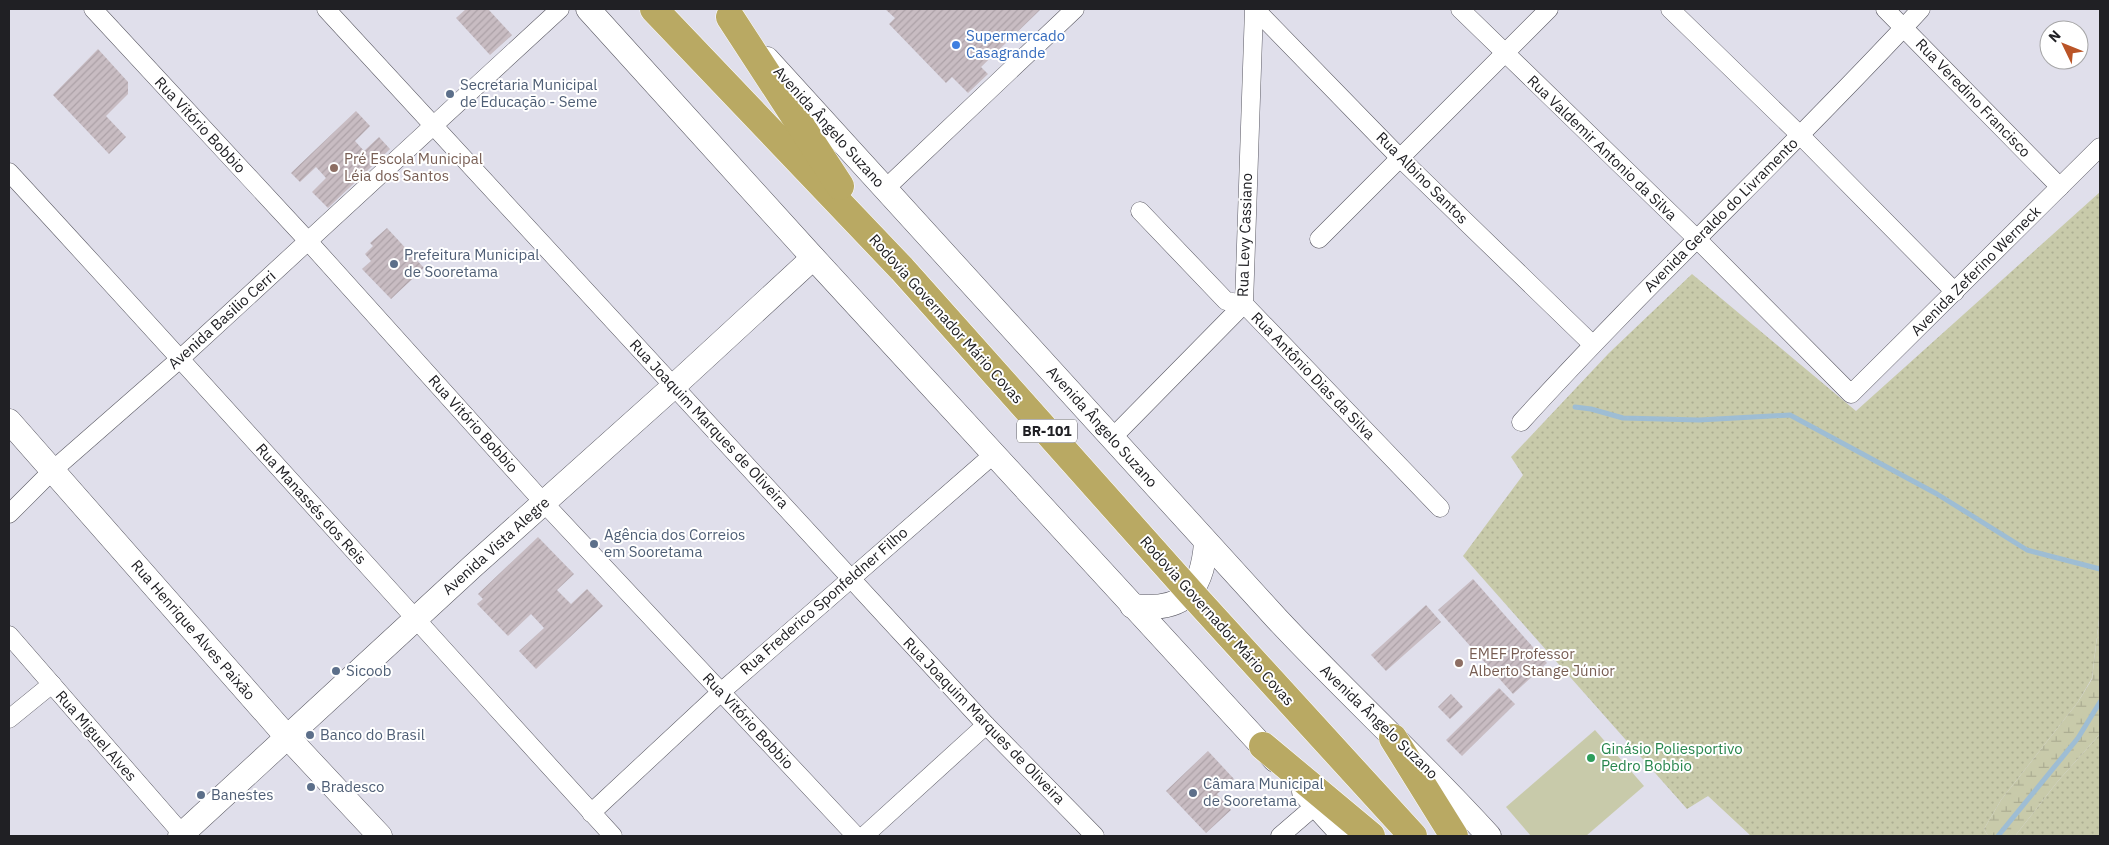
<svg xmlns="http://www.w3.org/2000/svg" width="2109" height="845" font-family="'IBM Plex Sans',sans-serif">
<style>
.grass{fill:url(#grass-dots)}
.wetland{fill:url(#wetland-marsh)}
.garden{fill:#c8caaa}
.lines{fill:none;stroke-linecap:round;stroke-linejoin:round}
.stream{stroke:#9ebdd4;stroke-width:5}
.building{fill:url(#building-hatch)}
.street-casing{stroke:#5b5a64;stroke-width:19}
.secondary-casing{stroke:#5b5a64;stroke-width:25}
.highway-casing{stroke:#fff;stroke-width:29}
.street{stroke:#fff;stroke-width:18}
.secondary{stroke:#fff;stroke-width:24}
.highway{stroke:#b9a963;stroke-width:28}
.shop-dot{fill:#3f7fe0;stroke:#fff;stroke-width:2}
.service-dot{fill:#5c6f8a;stroke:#fff;stroke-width:2}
.education-dot{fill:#8d6e63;stroke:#fff;stroke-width:2}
.leisure-dot{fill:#2e9e5b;stroke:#fff;stroke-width:2}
.labels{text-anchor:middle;stroke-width:4;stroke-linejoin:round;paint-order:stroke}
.shield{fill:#fff;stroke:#636366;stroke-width:1}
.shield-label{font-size:14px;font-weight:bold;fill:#202024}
.shop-label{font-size:15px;fill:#366cbe;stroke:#fff;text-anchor:start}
.service-label{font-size:15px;fill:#4e5e75;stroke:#fff;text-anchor:start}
.street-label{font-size:15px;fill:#202024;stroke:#fff}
.education-label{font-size:15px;fill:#785e54;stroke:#fff;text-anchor:start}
.leisure-label{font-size:15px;fill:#27864d;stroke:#fff;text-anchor:start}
</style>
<defs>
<pattern id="grass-dots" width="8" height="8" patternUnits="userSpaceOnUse" patternTransform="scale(1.25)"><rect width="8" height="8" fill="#c8caaa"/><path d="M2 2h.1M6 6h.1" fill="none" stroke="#acad92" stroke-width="1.8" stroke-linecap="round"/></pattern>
<pattern id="wetland-marsh" width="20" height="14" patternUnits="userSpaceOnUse" patternTransform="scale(1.25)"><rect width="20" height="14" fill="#c8caaa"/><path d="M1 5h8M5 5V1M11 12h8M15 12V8" fill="none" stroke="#acad92"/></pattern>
<pattern id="building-hatch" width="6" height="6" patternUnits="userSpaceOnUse" patternTransform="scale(1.25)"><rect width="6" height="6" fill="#c8bcc2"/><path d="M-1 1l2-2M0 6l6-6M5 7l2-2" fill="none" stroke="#aca1a7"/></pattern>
</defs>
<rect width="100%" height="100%" fill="#e0dfeb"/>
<g class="grass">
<polygon points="2100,192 2100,611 2092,678 2078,702 2001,800 1984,829 1988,836 1751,836 1708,796 1687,809 1463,556 1523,475 1511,457 1609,353 1692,274 1856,411"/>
<polygon points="2100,734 2100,836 2015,836 2058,781"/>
</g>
<polygon class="wetland" points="2100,611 2100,734 2058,781 2015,836 1988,836 1984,829 2001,800 2078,702 2092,679"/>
<polygon class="garden" points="1595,730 1644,786 1586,836 1531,836 1506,807"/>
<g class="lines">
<g class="stream">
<polyline points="1575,407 1591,409 1623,418 1699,420 1790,415 1937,494 2027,550 2100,569"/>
<polyline points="1998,836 2078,738 2100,702"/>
</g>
</g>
<g class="building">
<polygon points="466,9 488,9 512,35 490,55 456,18"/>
<polygon points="885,9 1041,9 981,67 988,74 968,93 952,77 946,83 889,24 895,18"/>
<polygon points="98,49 128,82 128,94 106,116 126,137 109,154 53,95"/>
<polygon points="356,111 370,126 355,141 364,151 379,137 390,149 328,208 312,192 326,178 316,167 300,182 291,173"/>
<polygon points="387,228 424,268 391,299 362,269 371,261 365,254 373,246 370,243"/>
<polygon points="538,537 574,574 557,590 571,604 587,589 603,606 536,669 519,651 544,628 531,614 508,636 477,604 483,599 478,594"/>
<polygon points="1473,579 1547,663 1513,694 1438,610"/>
<polygon points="1426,605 1441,622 1386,671 1371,655"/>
<polygon points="1499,688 1515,704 1462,756 1446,740"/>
<polygon points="1451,694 1463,707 1450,719 1438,707"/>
<polygon points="1208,751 1234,779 1217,794 1231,810 1206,833 1166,791"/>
</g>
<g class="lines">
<defs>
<g id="street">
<polyline points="93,9 308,241 544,503 856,836"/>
<polyline points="326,9 986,725 1095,836"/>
<polyline points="1255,9 1400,158 1592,344"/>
<polyline points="1460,9 1697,239 1851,394 2100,147"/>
<polyline points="1670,9 1801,136 1955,292"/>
<polyline points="1885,9 2060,187"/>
<path d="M 9,172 C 212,392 411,615 613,836"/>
<polyline points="885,189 1075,9"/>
<polyline points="1140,211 1226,301 1244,304 1440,508"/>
<polyline points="1319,239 1549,9"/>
<path d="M 1521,422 C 1650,280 1791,150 1921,9"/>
<polyline points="1112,438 1244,304 1254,9"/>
<polyline points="9,514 53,470 181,358 560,9"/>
<polyline points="9,635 184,836"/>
<polyline points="9,719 52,684"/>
<polyline points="591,813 721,692 994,454"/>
<polyline points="864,836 986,725"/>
<polyline points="1280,836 1316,805"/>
</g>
<g id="secondary">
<polyline points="588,9 809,253 1275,760"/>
<path d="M 767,59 L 1277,619 C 1346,693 1421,761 1489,836"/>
<polyline points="9,421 280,729 380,836"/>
<path d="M 1132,606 C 1183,612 1202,593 1206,543"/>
<polyline points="1304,792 1344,836"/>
<polyline points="180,836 473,566 674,386 813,258"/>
</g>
<g id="highway">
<polyline points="654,9 902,269 1191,593 1413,836"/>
<polyline points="730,17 840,186"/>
<polyline points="1393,738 1454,836"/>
<polyline points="1263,746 1371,836"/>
</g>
</defs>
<use href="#street" class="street-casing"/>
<use href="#secondary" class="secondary-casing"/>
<use href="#highway" class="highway-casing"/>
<use href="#street" class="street"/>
<use href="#secondary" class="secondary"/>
<use href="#highway" class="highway"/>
</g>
<circle class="shop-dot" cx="956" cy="45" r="5"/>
<g class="service-dot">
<circle cx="450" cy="94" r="5"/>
<circle cx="394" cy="264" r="5"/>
<circle cx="594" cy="544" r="5"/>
<circle cx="336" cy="671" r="5"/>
<circle cx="310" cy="735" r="5"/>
<circle cx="311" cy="787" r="5"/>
<circle cx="1193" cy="793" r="5"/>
<circle cx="201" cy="795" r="5"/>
</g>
<g class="education-dot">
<circle cx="334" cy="168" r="5"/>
<circle cx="1459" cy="663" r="5"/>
</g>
<circle class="leisure-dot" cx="1591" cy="758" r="5"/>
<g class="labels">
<rect class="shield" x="1017" y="419.5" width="60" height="23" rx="4"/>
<g class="shield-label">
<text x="1047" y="436">BR-101</text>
</g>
<g class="shop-label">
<text x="966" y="41">Supermercado<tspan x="966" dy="17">Casagrande</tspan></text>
</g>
<g class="service-label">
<text x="460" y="90">Secretaria Municipal<tspan x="460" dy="17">de Educação - Seme</tspan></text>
<text x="404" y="260">Prefeitura Municipal<tspan x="404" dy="17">de Sooretama</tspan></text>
<text x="604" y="540">Agência dos Correios<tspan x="604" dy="17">em Sooretama</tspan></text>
<text x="346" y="676">Sicoob</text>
<text x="320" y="740">Banco do Brasil</text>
<text x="1203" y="789">Câmara Municipal<tspan x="1203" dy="17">de Sooretama</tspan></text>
<text x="321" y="792">Bradesco</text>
<text x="211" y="800">Banestes</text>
</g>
<g class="street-label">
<text transform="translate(1973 98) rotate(46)" y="5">Rua Veredino Francisco</text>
<text transform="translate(200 125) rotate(47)" y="5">Rua Vitório Bobbio</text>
<text transform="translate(829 127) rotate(48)" y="5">Avenida Ângelo Suzano</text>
<text transform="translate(1602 148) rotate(44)" y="5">Rua Valdemir Antonio da Silva</text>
<text transform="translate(1422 178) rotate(45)" y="5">Rua Albino Santos</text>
<text transform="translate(1721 215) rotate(-45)" y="5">Avenida Geraldo do Livramento</text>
<text transform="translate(1245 235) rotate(-88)" y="5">Rua Levy Cassiano</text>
<text transform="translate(1976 271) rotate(-45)" y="5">Avenida Zeferino Werneck</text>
<text transform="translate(946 319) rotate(48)" y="5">Rodovia Governador Mário Covas</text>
<text transform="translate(222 320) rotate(-42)" y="5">Avenida Basilio Cerri</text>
<text transform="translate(1313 376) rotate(46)" y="5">Rua Antônio Dias da Silva</text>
<text transform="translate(473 424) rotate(48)" y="5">Rua Vitório Bobbio</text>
<text transform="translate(709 424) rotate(47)" y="5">Rua Joaquim Marques de Oliveira</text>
<text transform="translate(1102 427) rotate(48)" y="5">Avenida Ângelo Suzano</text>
<text transform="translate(311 504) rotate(48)" y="5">Rua Manassés dos Reis</text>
<text transform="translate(496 546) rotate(-42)" y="5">Avenida Vista Alegre</text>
<text transform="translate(824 601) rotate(-41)" y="5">Rua Frederico Sponfeldner Filho</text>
<text transform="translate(1217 621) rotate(48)" y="5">Rodovia Governador Mário Covas</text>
<text transform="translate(193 630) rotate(49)" y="5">Rua Henrique Alves Paixão</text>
<text transform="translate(748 721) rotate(47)" y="5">Rua Vitório Bobbio</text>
<text transform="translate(984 721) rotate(46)" y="5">Rua Joaquim Marques de Oliveira</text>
<text transform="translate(1379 722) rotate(44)" y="5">Avenida Ângelo Suzano</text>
<text transform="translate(96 736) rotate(49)" y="5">Rua Miguel Alves</text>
</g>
<g class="education-label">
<text x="344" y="164">Pré Escola Municipal<tspan x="344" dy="17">Léia dos Santos</tspan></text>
<text x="1469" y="659">EMEF Professor<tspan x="1469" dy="17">Alberto Stange Júnior</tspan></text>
</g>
<g class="leisure-label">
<text x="1601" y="754">Ginásio Poliesportivo<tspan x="1601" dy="17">Pedro Bobbio</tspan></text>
</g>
</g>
<rect width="2109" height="845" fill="none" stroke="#202024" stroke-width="20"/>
<g transform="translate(2064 45) rotate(313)"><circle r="24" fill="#ffffff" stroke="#a6a6a7"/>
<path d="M0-4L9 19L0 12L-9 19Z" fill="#ba5427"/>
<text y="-8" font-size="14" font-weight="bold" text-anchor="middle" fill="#202024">N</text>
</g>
</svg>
